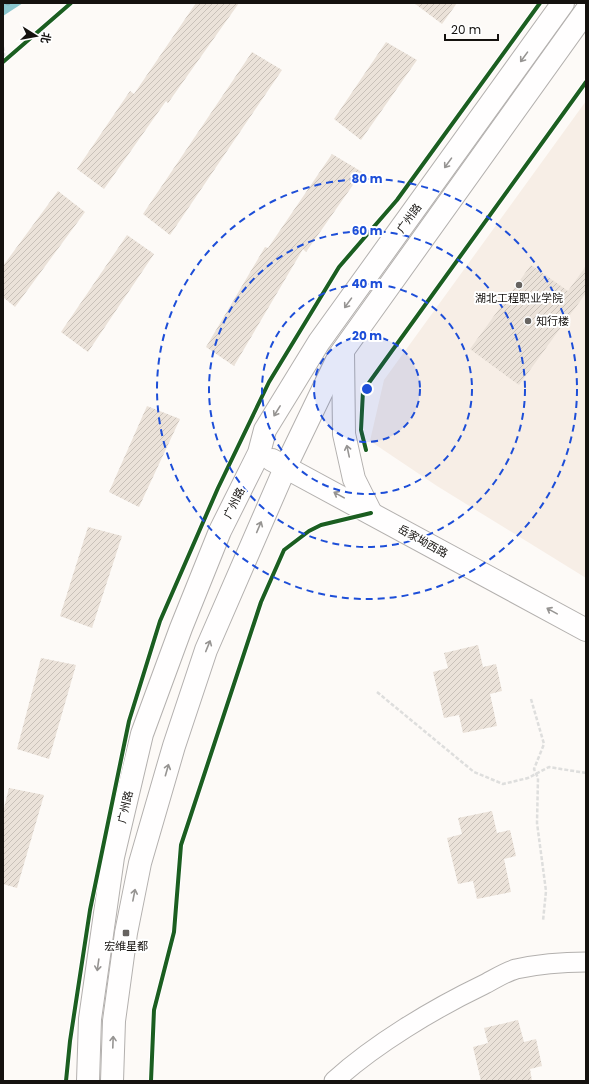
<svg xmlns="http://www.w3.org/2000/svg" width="589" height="1084" font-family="Poppins,'Noto Sans SC',sans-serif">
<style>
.built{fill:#f7eee6}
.water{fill:url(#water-ripples)}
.building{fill:url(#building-hatch)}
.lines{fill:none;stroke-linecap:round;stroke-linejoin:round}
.minor-casing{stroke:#b3b0ae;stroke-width:21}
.secondary-casing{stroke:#b3b0ae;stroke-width:24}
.path{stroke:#dededd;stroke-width:2.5;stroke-dasharray:4 2;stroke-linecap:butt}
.minor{stroke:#fffefe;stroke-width:19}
.secondary{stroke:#fffefe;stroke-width:22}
.cycleway-casing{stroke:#fff;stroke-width:6}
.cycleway{stroke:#1b5e20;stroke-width:4}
.oneway{stroke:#969492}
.ring{fill:none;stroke:#1d4ed8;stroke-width:2;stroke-dasharray:7 5}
.poi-dot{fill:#666360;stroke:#fff;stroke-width:1.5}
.labels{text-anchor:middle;stroke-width:4;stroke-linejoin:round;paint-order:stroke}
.street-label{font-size:11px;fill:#15120f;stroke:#fff}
.poi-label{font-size:11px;fill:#15120f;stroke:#fff}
.centre{fill:#1d4ed8;stroke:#fff;stroke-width:2}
.ring-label{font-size:12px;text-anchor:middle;font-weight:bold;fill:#1d4ed8;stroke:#fff;stroke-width:4;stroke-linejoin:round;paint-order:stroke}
</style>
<defs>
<pattern id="water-ripples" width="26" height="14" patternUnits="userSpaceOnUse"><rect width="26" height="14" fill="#8bc6ce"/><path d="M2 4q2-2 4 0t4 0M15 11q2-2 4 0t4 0" fill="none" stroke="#77a9b0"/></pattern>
<pattern id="building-hatch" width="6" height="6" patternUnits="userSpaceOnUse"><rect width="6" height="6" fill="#ebe2d9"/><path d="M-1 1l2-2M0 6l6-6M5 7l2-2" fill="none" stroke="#c9c1b9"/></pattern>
</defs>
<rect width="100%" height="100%" fill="#fdfaf7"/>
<polygon class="built" points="586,101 586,578 437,486 370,441 384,380"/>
<polygon class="water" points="3,3 23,3 3,16"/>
<g class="building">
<polygon points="196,3 239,3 168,103 166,101 104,189 77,169 130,91 134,94"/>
<polygon points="414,3 457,3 442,24"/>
<polygon points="386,42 417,60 361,140 334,119"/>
<polygon points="252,52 282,70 170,235 143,214"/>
<polygon points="332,154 362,172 306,252 303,249 234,366 206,347 265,247 268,248"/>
<polygon points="58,191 85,212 15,307 3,297 3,266"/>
<polygon points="127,235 154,254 88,352 61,332"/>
<polygon points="531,265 568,291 586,266 586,293 519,385 470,349"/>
<polygon points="147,406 180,419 139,507 109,492"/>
<polygon points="88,527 122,536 92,628 60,616"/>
<polygon points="478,645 483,667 496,664 502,691 490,694 497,726 463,733 459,715 444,718 433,672 448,668 444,653"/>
<polygon points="41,658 76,665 49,759 17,749"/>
<polygon points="9,788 44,795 17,888 3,884 3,812"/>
<polygon points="492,811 497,833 510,830 516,856 504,859 511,892 477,899 473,881 458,884 447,838 462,834 458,818"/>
<polygon points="518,1020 524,1042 536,1039 542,1066 530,1069 532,1081 481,1081 473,1047 488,1043 484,1028"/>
</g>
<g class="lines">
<defs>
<path id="minor" d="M 334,1081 C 375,1044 433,1009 483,985 C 493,980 505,972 516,969 C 539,964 563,962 586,962"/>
<g id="secondary">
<polyline points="343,351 344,434 354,479 371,513"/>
<polyline points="272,460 586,630"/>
<polyline points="88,1081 90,1019 113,857 142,734 181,628 220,531 259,453 265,430 319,342 563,3"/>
<polyline points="112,1081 114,1021 126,933 140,863 174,746 206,650 286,466 339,356 586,11"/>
</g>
</defs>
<use href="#minor" class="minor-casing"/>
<use href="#secondary" class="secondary-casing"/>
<g class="path">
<polyline points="3,47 5,61"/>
<polyline points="377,692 474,772 503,784 528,778 549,767 586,773"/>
<polyline points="531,699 544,744 534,769 538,778 537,823 546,891 543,921"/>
</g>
<use href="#minor" class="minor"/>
<use href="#secondary" class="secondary"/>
<defs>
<g id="cycleway">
<polyline points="3,62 71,3"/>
<polyline points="366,450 361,430 363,391 586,82"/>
<polyline points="66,1081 70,1041 90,910 129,721 160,621 218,488 269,382 339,267 397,200 540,3"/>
<polyline points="151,1081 154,1010 174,932 181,845 261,602 284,550 309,531 321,525 371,513"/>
</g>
</defs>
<use href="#cycleway" class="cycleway-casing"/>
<use href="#cycleway" class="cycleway"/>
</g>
<defs><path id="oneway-shaft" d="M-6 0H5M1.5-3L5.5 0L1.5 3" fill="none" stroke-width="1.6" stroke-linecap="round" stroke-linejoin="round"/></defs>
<g class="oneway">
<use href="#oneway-shaft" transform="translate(524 57) rotate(126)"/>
<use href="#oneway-shaft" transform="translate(448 163) rotate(126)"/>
<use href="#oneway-shaft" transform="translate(348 303) rotate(126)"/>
<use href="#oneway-shaft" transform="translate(277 411) rotate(122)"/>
<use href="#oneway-shaft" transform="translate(348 451) rotate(-102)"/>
<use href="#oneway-shaft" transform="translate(339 495) rotate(-151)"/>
<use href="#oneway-shaft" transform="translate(259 527) rotate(-67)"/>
<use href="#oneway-shaft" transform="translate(552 611) rotate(-151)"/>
<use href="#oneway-shaft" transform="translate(208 646) rotate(-68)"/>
<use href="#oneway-shaft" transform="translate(167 770) rotate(-74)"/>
<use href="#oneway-shaft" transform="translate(134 895) rotate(-79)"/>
<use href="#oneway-shaft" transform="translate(98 965) rotate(98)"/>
<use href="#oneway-shaft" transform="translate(113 1042) rotate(-88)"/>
</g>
<circle cx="367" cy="389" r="53" fill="#1d4ed8" fill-opacity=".12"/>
<g class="ring">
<circle cx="367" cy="389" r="53"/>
<circle cx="367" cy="389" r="105"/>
<circle cx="367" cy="389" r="158"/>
<circle cx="367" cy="389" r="210"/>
</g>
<g class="poi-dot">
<circle cx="519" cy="285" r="4"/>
<circle cx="528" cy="321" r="4"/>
<rect x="122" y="929" width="8" height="8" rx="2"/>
</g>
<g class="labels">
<g class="street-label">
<text transform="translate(409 218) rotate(-54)" y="4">广州路</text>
<text transform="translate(234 503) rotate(-64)" y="4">广州路</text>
<text transform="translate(423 541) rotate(29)" y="4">岳家坳西路</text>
<text transform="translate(125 807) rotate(-77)" y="4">广州路</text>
</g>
<g class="poi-label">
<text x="519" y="302">湖北工程职业学院</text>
<text x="536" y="325" text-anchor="start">知行楼</text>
<text x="126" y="950">宏维星都</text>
</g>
</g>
<circle cx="367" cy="389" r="6" class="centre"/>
<g class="ring-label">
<text x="367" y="183">80 m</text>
<text x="367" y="235">60 m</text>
<text x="367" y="288">40 m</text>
<text x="367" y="340">20 m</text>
</g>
<rect width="589" height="1084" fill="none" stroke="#15120f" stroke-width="8"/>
<g transform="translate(36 36) rotate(101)" stroke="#ffffff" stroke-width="3" paint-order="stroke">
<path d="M0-3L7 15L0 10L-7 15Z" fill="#15120f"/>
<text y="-6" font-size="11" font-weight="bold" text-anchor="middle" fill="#15120f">北</text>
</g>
<path d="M445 34v6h53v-6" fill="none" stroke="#15120f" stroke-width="2"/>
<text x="451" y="34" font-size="12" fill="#15120f" stroke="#ffffff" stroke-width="3" paint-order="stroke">20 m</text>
</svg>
